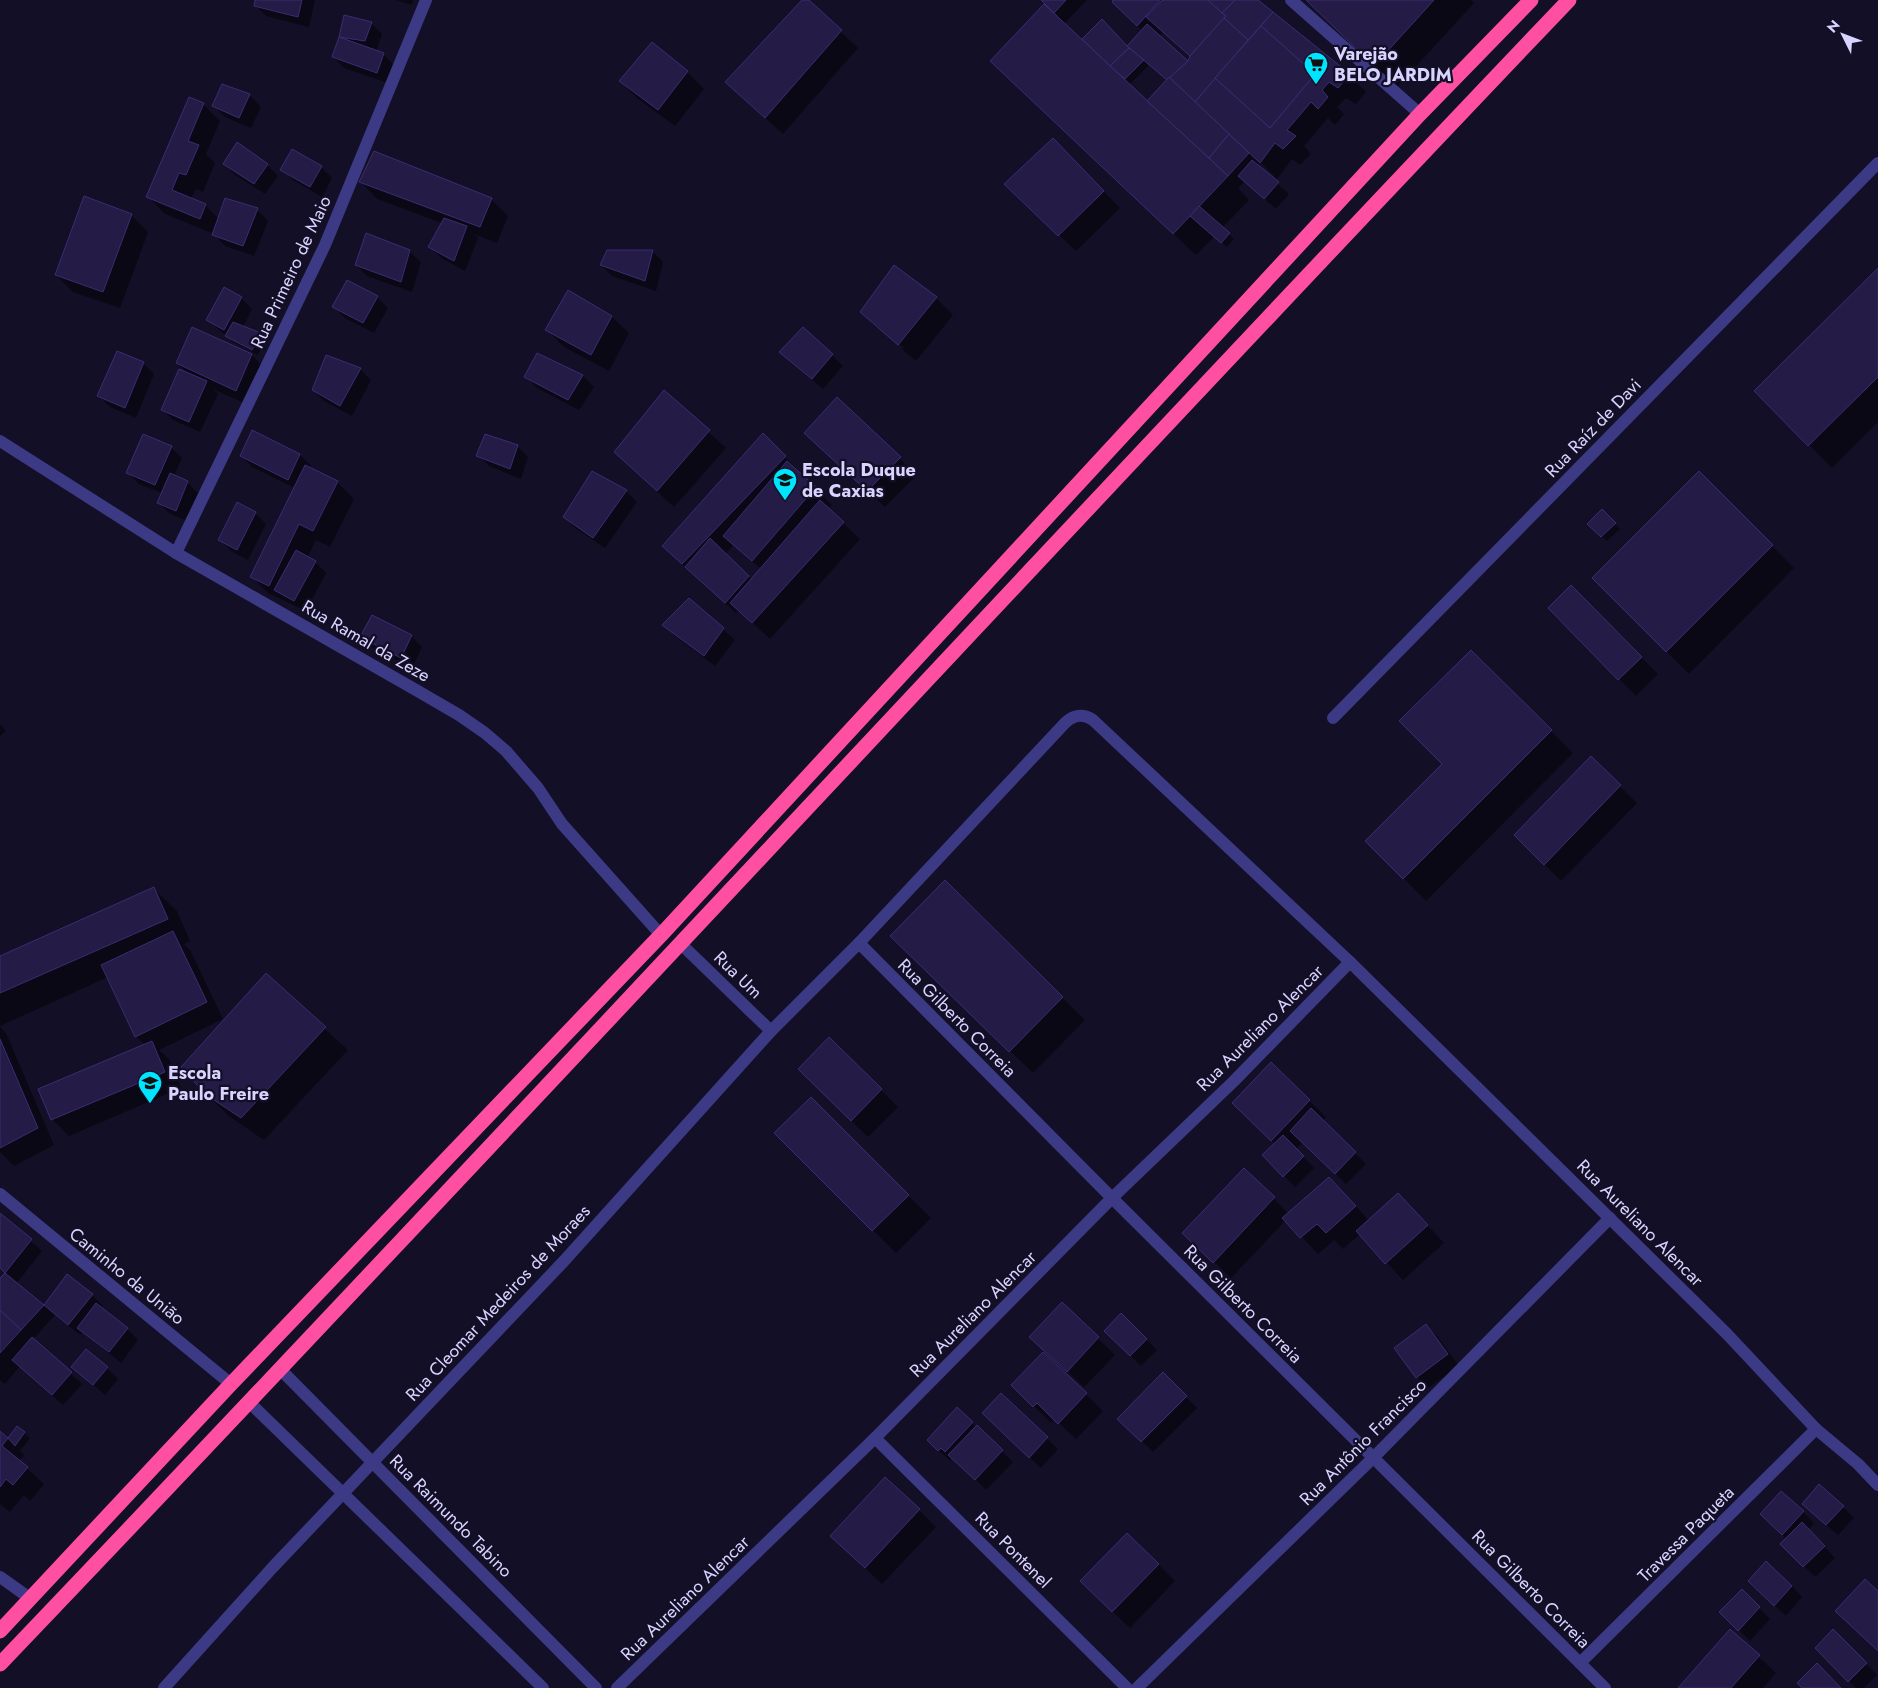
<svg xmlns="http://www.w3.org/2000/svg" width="1878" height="1688" font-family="Jost,sans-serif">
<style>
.shadow{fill:#0007;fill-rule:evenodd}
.building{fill:#241b47;stroke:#3b2d73}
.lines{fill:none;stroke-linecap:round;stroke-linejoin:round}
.street{stroke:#3d3a85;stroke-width:12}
.highway{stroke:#ff4fa3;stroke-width:15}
.labels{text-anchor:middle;stroke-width:4.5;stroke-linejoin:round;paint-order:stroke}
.poi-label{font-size:18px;font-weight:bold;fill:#d9d4ff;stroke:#130f26;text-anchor:start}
.street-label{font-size:18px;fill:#d9d4ff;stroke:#130f26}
</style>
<rect width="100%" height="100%" fill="#130f26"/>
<g class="shadow">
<polygon points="256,0 315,0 309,27 266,16 255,5"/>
<polygon points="395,0 413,0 412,5"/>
<polygon points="804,0 807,0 858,48 783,134 743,98"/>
<path d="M 1042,0 L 1087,0 L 1064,24 L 1087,45 L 1088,44 L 1127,47 L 1143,31 L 1130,19 L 1115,0 L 1257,0 L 1349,75 L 1366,92 L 1356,104 L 1346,98 L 1337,107 L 1344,114 L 1335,125 L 1328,118 L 1304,146 L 1311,154 L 1300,165 L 1292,159 L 1277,179 L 1261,163 L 1258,167 L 1289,194 L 1276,209 L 1245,181 L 1238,188 L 1249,200 L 1222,228 L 1234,239 L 1227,247 L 1215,236 L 1196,255 L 1015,83 L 1058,16 ZM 1163,32 L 1191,57 L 1189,63 L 1159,37 ZM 1149,65 L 1168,80 L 1155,110 L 1129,85 Z"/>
<polygon points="1307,0 1471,0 1474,3 1397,87"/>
<polygon points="371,23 382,34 376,52 383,54 394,65 388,83 344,68 333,57 345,41 341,36"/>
<polygon points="687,72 704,89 675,126 637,98 620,81"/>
<polygon points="223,85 250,96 261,107 251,128 225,117 214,106"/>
<polygon points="203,104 220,121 206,154 215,163 203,192 196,189 191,199 205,205 219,219 257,210 268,221 254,256 225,246 214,234 165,214 148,197"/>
<polygon points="1053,140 1120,208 1076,251 1023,201"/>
<polygon points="292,151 321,167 332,178 322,197 293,180 282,169"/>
<polygon points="224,164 267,165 278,176 265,194 235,175"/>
<polygon points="361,182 491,199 508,216 497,243 474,234 478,238 465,271 441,258 430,246 442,223 377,199"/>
<polygon points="131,215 148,232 120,308 73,292 56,275"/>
<polygon points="409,251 421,262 412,292 367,276 356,265"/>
<polygon points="652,251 663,262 656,291 612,276 601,265"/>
<polygon points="894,267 936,298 953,315 916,361 902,349 904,348 877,326 877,328 861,312"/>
<polygon points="1878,270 1878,422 1832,468 1756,391"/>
<polygon points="224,289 241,298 252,309 243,327 260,334 265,339 258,355 232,341 208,320"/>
<polygon points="377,297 388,308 374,333 345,318 334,307"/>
<polygon points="612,317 629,333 609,371 564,347 547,330"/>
<polygon points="193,329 252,355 268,372 253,407 213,389 218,394 200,432 173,420 162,409 189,375 177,363"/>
<polygon points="781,352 832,355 843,366 823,389"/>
<polygon points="538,355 583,376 594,387 579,410 537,388 526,377"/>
<polygon points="143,363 154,374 136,418 110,407 99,396"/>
<polygon points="360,369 371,380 352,416 324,401 313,390"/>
<polygon points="664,392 726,448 674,507 633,469"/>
<polygon points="837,399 917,475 885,507 823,450"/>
<polygon points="253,432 300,455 311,466 310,469 337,482 354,499 330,547 316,540 307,558 315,562 326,573 306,611 268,593 251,576 295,488 252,467 241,456"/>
<path d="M 763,435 L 802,474 L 801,475 L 832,505 L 828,509 L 860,539 L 770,639 L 739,610 L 736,613 L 681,563 ZM 734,545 L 761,569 L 752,580 L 725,554 Z"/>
<polygon points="517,446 528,457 521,479 489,466 478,455"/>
<polygon points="171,447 182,458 174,476 187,482 198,493 187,521 169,513 158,502 162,493 139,484 128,473"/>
<polygon points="1699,473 1794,568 1689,674 1593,578"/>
<polygon points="626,491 637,502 605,548 575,528 564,517"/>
<polygon points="1602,511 1620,529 1607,541 1589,524"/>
<polygon points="255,513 266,524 248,560 231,551 220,540"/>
<polygon points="1571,587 1658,674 1636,696 1550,608"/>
<polygon points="689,599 735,640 715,666 675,636 664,625"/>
<polygon points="411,636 422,647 412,668 373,648 362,637"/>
<polygon points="1471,651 1573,753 1426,901 1367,841 1444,764"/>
<polygon points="0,724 6,731 0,736"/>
<polygon points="1591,758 1637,803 1561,881 1515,835"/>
<polygon points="945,882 1085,1020 1033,1073 915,958"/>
<polygon points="154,889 177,911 190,941 184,944 190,950 223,1019 159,1050 169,1059 181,1088 69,1136 52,1119 145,1045 136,1036 108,977 0,1026 0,957"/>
<polygon points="266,975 348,1050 264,1140 229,1116 205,1093"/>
<polygon points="0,1027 6,1033 54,1145 14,1166 0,1152"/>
<polygon points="829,1039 898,1107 868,1137 799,1069"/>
<polygon points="1271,1064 1326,1117 1323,1121 1366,1164 1346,1184 1303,1142 1296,1149 1314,1168 1295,1187 1264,1155 1275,1144 1250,1120"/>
<polygon points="811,1099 931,1218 896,1253 776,1133"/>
<polygon points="1244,1169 1289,1214 1346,1195 1369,1221 1414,1211 1444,1243 1403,1280 1360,1234 1343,1249 1334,1240 1318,1254 1286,1220 1231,1278 1201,1249"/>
<polygon points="0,1215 42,1251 16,1284 44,1306 67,1275 92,1295 103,1306 101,1309 127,1329 138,1340 121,1363 83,1332 80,1335 55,1315 33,1339 82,1384 63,1405 20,1366 5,1384 0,1380 0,1280 6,1274 0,1269"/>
<polygon points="1062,1304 1115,1355 1084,1387 1048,1353"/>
<polygon points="1121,1315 1157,1350 1141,1366 1106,1331"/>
<polygon points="1426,1326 1437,1336 1459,1366 1428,1388 1417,1377 1395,1348"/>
<polygon points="1043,1353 1103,1411 1076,1439 1055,1419 1051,1423 1012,1385"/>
<polygon points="73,1367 107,1368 118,1379 105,1395"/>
<polygon points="1163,1374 1197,1408 1153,1452 1119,1419"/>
<polygon points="1001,1395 1058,1449 1041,1468 994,1424"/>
<polygon points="957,1409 1013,1462 986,1490 958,1462 952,1458 950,1461 928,1440"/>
<polygon points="0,1433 9,1440 9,1438 24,1433 30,1438 20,1451 24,1455 19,1461 44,1484 30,1501 24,1495 10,1512 0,1504"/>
<polygon points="1843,1507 1854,1518 1838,1535 1814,1514"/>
<polygon points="919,1510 936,1527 882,1584 848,1552"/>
<polygon points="1803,1512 1814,1523 1808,1530 1835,1558 1815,1577 1782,1544 1787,1539 1772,1525"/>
<polygon points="1158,1564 1175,1581 1130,1628 1098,1598"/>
<polygon points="1792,1586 1802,1597 1786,1616 1760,1592"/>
<polygon points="1742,1591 1770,1619 1750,1641 1721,1612"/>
<polygon points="1730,1631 1776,1673 1763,1688 1679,1688"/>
<polygon points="1833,1631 1877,1675 1864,1688 1856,1688 1816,1648"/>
</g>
<g class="building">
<polygon points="255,0 302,0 298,17 254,6"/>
<polygon points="802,0 809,0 842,30 765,118 725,82"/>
<polygon points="1041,0 1066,0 1054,13"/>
<polygon points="1113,0 1160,0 1137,26 1112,2"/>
<polygon points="1162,0 1208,0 1226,16 1190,56 1146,17"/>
<polygon points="1208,0 1235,0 1222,13"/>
<polygon points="1235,0 1258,0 1273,12 1248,40 1224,18 1226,16 1222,13"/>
<polygon points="1306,0 1434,0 1374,66"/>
<polygon points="1044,4 1228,176 1173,234 990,61"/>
<polygon points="1273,12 1350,74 1338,88 1329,82 1322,90 1328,97 1318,109 1311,102 1287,130 1296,136 1283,149 1275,143 1260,163 1195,102 1215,78 1270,128 1315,74 1261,26"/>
<polygon points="344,15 372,22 365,41 339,37"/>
<polygon points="1224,18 1248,40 1195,102 1169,77 1188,61 1190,56"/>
<polygon points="1102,19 1129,48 1110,66 1082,39"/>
<polygon points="1147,24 1188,61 1167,80 1127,46"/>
<polygon points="1261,26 1315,74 1270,128 1215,78"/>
<polygon points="339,37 384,53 377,73 332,57"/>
<polygon points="652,42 688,71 658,110 619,81"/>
<polygon points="1129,48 1144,60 1125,79 1110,66"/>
<polygon points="1169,77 1229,134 1209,158 1147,101"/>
<polygon points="222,84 250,94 239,118 212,106"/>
<polygon points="189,97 204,103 188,141 199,145 186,175 179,173 172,190 206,204 200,219 146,197"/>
<polygon points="1229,134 1249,153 1228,176 1209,158"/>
<polygon points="1053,138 1104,191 1058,236 1004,184"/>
<polygon points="237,142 268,164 254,184 223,164"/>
<polygon points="292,149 322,166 310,187 280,170"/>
<polygon points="374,151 492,198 480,227 359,182"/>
<polygon points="1252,160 1279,182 1264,199 1238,176"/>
<polygon points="84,196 132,214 103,292 55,275"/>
<polygon points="225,198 258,208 243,246 212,235"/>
<polygon points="1199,206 1230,233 1221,243 1190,216"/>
<polygon points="444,218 467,226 454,261 428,247"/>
<polygon points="366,233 410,250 401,282 355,265"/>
<polygon points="607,250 653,250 645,281 600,265"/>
<polygon points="894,265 937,297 898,345 860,312"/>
<polygon points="1878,268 1878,377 1808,446 1754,391"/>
<polygon points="347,280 378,296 363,323 332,307"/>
<polygon points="224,287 242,297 224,330 206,320"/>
<polygon points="568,290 612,316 591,355 545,330"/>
<polygon points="233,322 261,333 252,350 225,336"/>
<polygon points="192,327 252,354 236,391 176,363"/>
<polygon points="803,327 833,354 812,379 779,352"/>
<polygon points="117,351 144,362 125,408 97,396"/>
<polygon points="537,353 583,375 568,400 524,377"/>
<polygon points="326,355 361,368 340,406 312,390"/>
<polygon points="179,369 207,381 189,422 161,410"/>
<polygon points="664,390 710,430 657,491 614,452"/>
<polygon points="837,397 901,457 867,491 804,433"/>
<polygon points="252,430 300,454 288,480 240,456"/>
<polygon points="763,433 786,456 682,564 662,546"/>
<polygon points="143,434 172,446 155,485 126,473"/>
<polygon points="485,434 518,445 510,469 476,456"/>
<polygon points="787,461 816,487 752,561 723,536"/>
<polygon points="305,465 338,481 313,531 299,524 269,586 250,577"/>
<polygon points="592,471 627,490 593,538 563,517"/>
<polygon points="1699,471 1773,545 1666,652 1592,578"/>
<polygon points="170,473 188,481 176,511 157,503"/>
<polygon points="820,500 844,522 752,623 730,603"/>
<polygon points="237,502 256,512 237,550 218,540"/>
<polygon points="1602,509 1616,523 1601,537 1587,524"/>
<polygon points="710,538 749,576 725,603 685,567"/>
<polygon points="296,550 316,561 294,601 274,590"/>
<polygon points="1571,585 1642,657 1618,680 1548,608"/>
<polygon points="689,598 724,628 704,656 662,625"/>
<polygon points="372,615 412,635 401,658 360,637"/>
<polygon points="1471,650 1552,730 1403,879 1365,841 1442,764 1399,721"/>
<polygon points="1591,756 1621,785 1544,865 1514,835"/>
<polygon points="945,880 1063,997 1009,1052 890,936"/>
<polygon points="154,887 168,919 0,993 0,956"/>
<polygon points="173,931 207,1002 135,1037 101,965"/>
<polygon points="266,973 326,1027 241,1118 205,1094 181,1067"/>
<polygon points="829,1037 882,1089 851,1121 798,1069"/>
<polygon points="0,1039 38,1128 0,1148"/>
<polygon points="152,1041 165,1072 51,1120 38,1089"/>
<polygon points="1271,1062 1310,1100 1271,1141 1232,1103"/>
<polygon points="811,1097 909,1195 872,1231 774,1133"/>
<polygon points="1311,1108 1356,1152 1335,1174 1290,1131"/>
<polygon points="1283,1135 1304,1156 1283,1177 1262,1155"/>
<polygon points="1244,1168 1275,1197 1213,1263 1182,1233"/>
<polygon points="1329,1177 1356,1206 1326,1233 1317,1224 1300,1238 1282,1218"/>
<polygon points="1398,1193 1428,1225 1385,1264 1356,1231"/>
<polygon points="0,1213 32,1239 5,1273 0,1268"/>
<polygon points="5,1273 44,1305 21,1330 0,1310 0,1278"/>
<polygon points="67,1274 93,1294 68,1325 44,1305"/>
<polygon points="1062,1302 1099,1337 1067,1372 1029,1337"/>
<polygon points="96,1303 128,1328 109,1352 77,1328"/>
<polygon points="0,1310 21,1330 0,1353"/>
<polygon points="1121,1313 1147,1339 1130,1356 1104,1331"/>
<polygon points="1426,1324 1448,1354 1416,1378 1394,1348"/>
<polygon points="32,1337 72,1372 52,1395 12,1360"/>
<polygon points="86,1349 108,1367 93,1385 71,1367"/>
<polygon points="1043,1352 1087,1393 1058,1424 1037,1403 1033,1407 1011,1385"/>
<polygon points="1163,1372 1187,1396 1141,1442 1117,1419"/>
<polygon points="1001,1393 1048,1437 1029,1458 982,1413"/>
<polygon points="957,1407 973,1422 945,1452 941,1448 938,1451 927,1440"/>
<polygon points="977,1425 1003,1450 975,1480 948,1455"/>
<polygon points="17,1426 25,1432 15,1446 8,1438"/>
<polygon points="0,1431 8,1438 2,1446 28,1467 13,1485 6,1479 0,1487"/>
<polygon points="885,1477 920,1509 865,1568 830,1536"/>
<polygon points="1819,1484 1844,1506 1826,1525 1802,1504"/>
<polygon points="1781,1491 1804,1511 1782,1535 1760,1514"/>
<polygon points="1802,1522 1825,1546 1803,1567 1780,1544"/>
<polygon points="1127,1533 1159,1564 1112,1612 1080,1581"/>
<polygon points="1766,1561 1792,1586 1774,1606 1748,1581"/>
<polygon points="1865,1579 1878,1591 1878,1651 1835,1611"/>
<polygon points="1742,1589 1760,1607 1738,1631 1719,1612"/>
<polygon points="1730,1629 1760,1655 1731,1688 1678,1688"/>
<polygon points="1833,1629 1867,1663 1848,1682 1815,1648"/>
<polygon points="1817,1663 1841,1688 1802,1688 1797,1683"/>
</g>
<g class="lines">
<g class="street">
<polyline points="1291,0 1420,114"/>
<polyline points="0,441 176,553 416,690 459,715 485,733 506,751 538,788 562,824 661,935"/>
<polyline points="176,553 325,245 426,0"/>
<polyline points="1333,718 1878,163"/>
<polyline points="859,943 1112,1198 1605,1688"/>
<polyline points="681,944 771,1031"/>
<polyline points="0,1194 231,1384"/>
<polyline points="281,1370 596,1688"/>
<polyline points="250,1403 543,1688"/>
<polyline points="875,1438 1127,1688"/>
<polyline points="0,1577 31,1599"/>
<polyline points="1580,1663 1816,1429"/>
<path d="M 164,1688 L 273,1567 L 564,1261 L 771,1031 L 859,943 L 1065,723 C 1073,715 1083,713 1093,720 L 1350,962 L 1727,1334 L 1816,1429 L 1858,1464 L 1878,1485"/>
<polyline points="617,1688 875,1438 1112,1198 1234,1081 1350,962"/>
<polyline points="1137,1688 1373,1458 1610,1218"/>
</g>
<g class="highway">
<polyline points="0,1631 231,1384 661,935 1420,114 1531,0"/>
<path d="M 0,1664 C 527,1113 1043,551 1569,0"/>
</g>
</g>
<defs>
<symbol id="supermarket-pin" viewBox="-11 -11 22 30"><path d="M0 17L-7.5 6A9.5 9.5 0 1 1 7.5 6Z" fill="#00e5ff" stroke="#130f26"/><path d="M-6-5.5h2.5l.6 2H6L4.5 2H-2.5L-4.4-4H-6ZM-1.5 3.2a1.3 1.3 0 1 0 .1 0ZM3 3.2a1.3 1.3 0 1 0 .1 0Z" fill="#111"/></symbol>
<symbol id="school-pin" viewBox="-11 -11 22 30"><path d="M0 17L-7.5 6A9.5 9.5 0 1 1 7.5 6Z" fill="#00e5ff" stroke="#130f26"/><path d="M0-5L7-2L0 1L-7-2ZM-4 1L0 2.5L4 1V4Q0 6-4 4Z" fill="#111"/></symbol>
</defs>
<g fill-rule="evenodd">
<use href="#supermarket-pin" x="1302" y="50" width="28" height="38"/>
<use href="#school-pin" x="771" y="466" width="28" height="38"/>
<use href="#school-pin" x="136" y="1069" width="28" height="38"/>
</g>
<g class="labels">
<g class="poi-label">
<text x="1334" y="60">Varejão<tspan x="1334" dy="21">BELO JARDIM</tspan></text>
<text x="802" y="476">Escola Duque<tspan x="802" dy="21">de Caxias</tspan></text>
<text x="168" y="1079">Escola<tspan x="168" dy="21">Paulo Freire</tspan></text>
</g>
<g class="street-label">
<text transform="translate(291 272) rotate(-65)" y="6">Rua Primeiro de Maio</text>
<text transform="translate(1593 428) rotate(-46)" y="6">Rua Raíz de Davi</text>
<text transform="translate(366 641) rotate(30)" y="6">Rua Ramal da Zeze</text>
<text transform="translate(738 975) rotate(44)" y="6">Rua Um</text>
<text transform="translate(957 1018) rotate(45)" y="6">Rua Gilberto Correia</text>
<text transform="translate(1260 1028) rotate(-45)" y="6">Rua Aureliano Alencar</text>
<text transform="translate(1640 1223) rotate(45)" y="6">Rua Aureliano Alencar</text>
<text transform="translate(127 1276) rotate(39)" y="6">Caminho da União</text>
<text transform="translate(498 1303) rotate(-47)" y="6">Rua Cleomar Medeiros de Moraes</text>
<text transform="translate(1243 1304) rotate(45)" y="6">Rua Gilberto Correia</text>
<text transform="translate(973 1314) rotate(-45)" y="6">Rua Aureliano Alencar</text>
<text transform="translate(1363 1442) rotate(-45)" y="6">Rua Antônio Francisco</text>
<text transform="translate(451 1516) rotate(45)" y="6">Rua Raimundo Tabino</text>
<text transform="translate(1686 1534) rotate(-45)" y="6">Travessa Paqueta</text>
<text transform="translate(1013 1550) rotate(45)" y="6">Rua Pontenel</text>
<text transform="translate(1531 1589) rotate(45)" y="6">Rua Gilberto Correia</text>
<text transform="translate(685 1598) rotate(-44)" y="6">Rua Aureliano Alencar</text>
</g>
</g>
<g transform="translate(1843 35) rotate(312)" stroke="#130f26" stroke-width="4" paint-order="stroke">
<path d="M0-4L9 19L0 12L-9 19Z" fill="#d9d4ff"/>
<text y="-8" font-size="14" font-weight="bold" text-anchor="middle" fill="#d9d4ff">N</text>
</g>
</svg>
